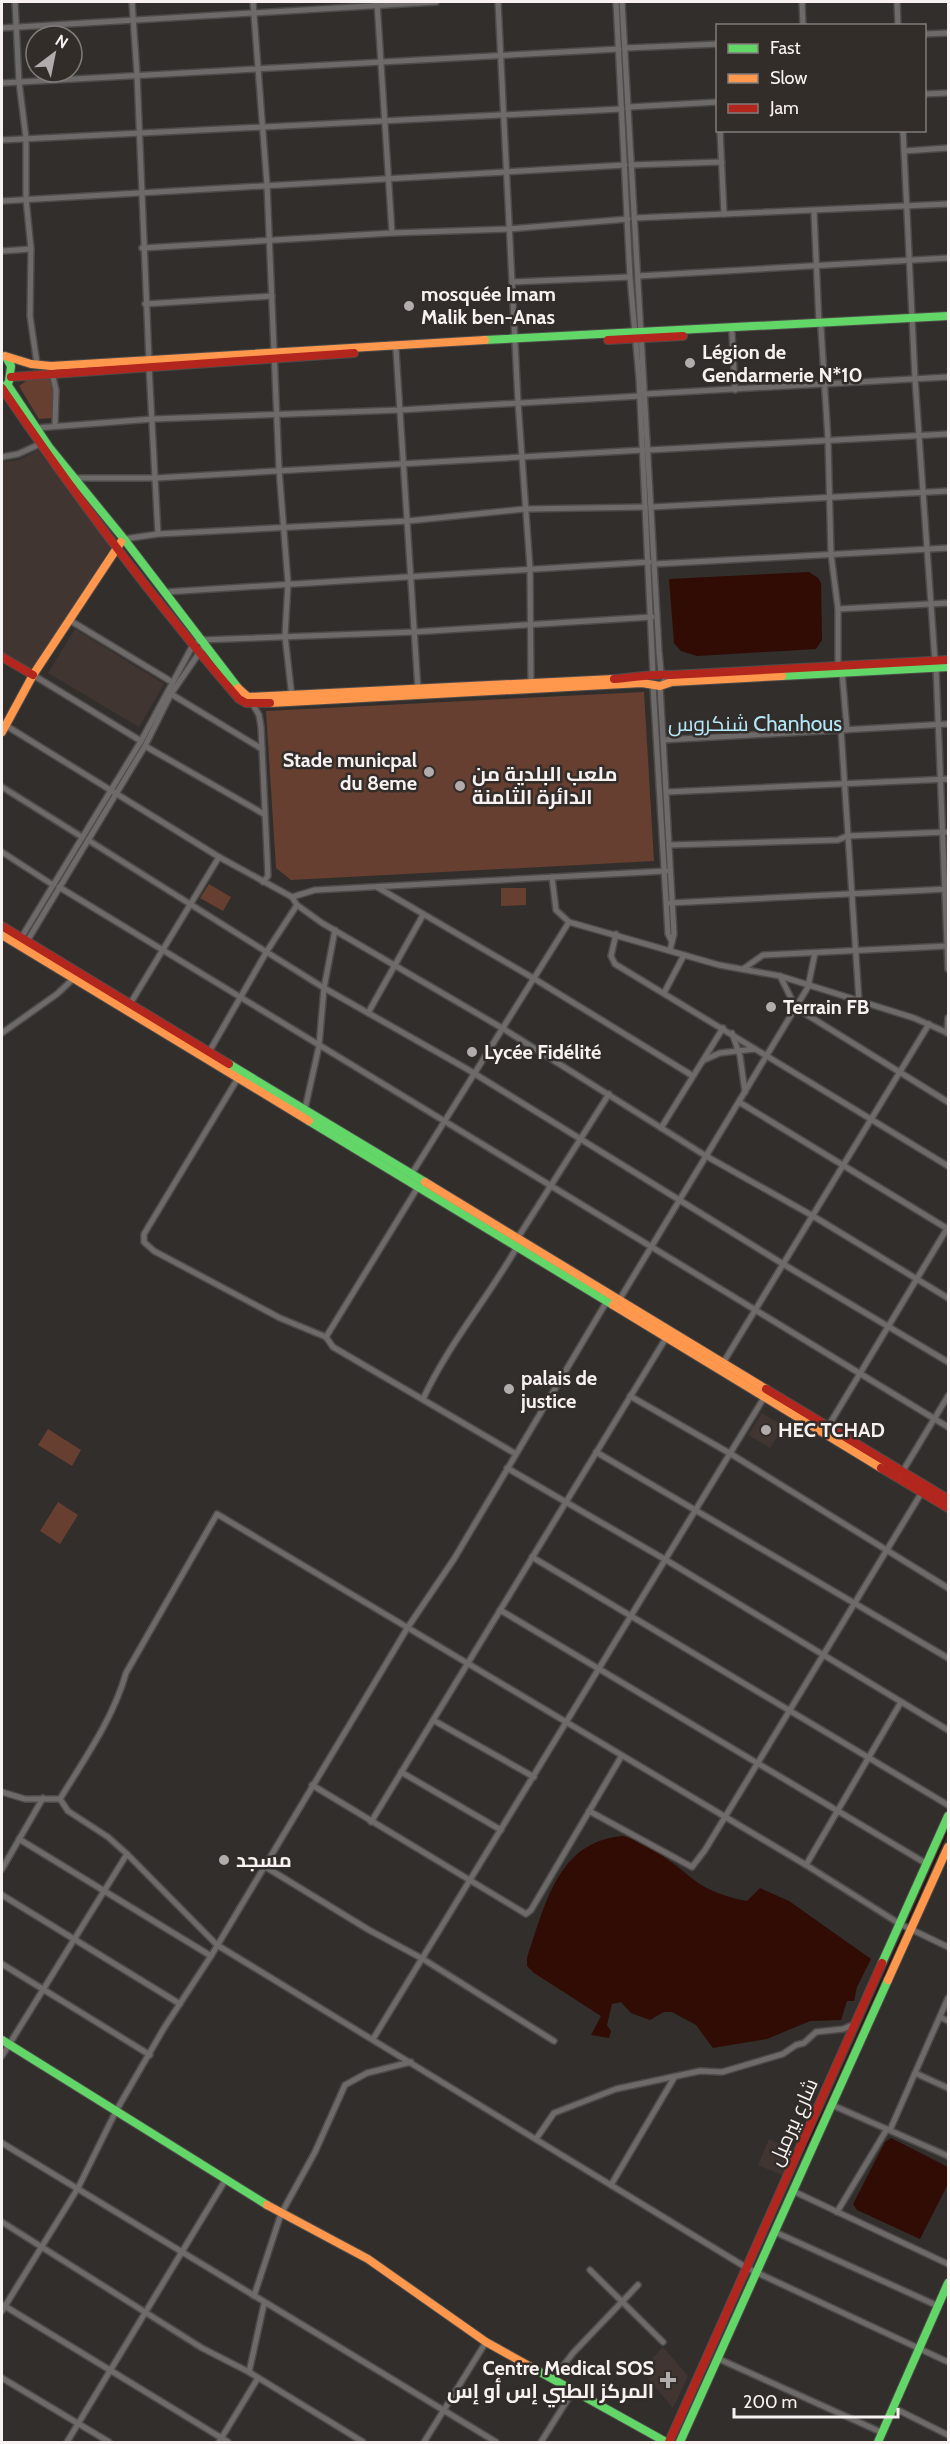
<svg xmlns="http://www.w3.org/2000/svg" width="950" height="2444" font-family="Cabin,Cairo,sans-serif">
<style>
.built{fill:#403531}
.green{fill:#673f30}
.water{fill:#300c04}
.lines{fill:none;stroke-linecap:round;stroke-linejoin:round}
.stream{stroke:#300c04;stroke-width:1.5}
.street-casing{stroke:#4d4b4a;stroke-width:8}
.fast-casing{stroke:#4d4b4a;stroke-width:10}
.slow-casing{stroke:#4d4b4a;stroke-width:10}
.jam-casing{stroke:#4d4b4a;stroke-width:10}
.street{stroke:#6d6a69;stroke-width:5}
.fast{stroke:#63d668;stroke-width:8}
.slow{stroke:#ff974d;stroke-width:8}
.jam{stroke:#b3261e;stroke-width:8}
.poi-dot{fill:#b2adac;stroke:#332d2a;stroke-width:2}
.labels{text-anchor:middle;stroke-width:5;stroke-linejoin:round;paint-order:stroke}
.poi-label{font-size:20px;font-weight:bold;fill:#f7f2f1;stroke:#332d2a;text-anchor:start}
.street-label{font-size:20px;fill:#f7f2f1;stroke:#332d2a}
.neighbourhood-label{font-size:21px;fill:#b3e8fb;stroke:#332d2a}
</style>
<rect width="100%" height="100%" fill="#312e2c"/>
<g class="built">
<polygon points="38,450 111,547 34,674 2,654 2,462 19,460"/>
<polygon points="75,629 164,684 139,727 48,673"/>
<polygon points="762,1413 784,1426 770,1448 748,1435"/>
<polygon points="769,2139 794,2150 783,2176 758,2165"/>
<polygon points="663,2347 688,2376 673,2408 641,2370"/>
</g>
<g class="green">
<polygon points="50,377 53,395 52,418 39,419 19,386 29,379"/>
<polygon points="644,692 654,861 291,880 276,868 266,711"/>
<polygon points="209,884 231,897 223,911 200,898"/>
<polygon points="501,888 526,888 526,905 501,906"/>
<polygon points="48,1429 81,1450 72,1466 38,1445"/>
<polygon points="58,1502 78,1515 60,1544 40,1531"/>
</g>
<g class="water">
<polygon points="809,572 818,578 821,583 822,640 816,649 697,656 681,651 674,643 669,579"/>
<path d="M 623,1836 C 650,1843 674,1864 694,1880 C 708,1891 730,1898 747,1901 L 760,1888 L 789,1901 L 871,1959 L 857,1987 L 854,2001 L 847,2001 L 841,2020 L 810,2021 L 767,2039 L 713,2048 L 696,2025 L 672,2012 L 664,2012 L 650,2020 L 631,2013 L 621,2002 L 612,2004 L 607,2025 L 611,2031 L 609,2038 L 591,2035 L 601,2016 L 534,1973 L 527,1966 L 527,1958 C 545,1906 557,1841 623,1836 Z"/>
<polygon points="891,2138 948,2167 948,2184 920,2239 857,2210 853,2204 885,2142"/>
</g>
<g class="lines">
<g class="stream">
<polyline points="791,2177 827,2104 948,1831"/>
<polyline points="775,2214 784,2193"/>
</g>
<defs>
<g id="street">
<polyline points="15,2 19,82 26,138 26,199 31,249 30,316 37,364"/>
<polyline points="132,2 137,74 149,361"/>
<polyline points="253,2 267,185 279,469 288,583 285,636 292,698"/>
<polyline points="498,2 518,402 530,568 531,686"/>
<polyline points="616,2 630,277 639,379 653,674"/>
<polyline points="622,2 659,651 661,673 666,679 660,686 674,934 670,950"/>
<polyline points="802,2 803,26"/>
<polyline points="897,2 898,26"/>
<polyline points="2,28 436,2"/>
<polyline points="924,34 948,33"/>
<polyline points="626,48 718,44"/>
<polyline points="2,83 619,49"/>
<polyline points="924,94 948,93"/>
<polyline points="629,107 718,102"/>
<polyline points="720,130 724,214"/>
<polyline points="903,130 915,379 935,661"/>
<polyline points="2,140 622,109"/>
<polyline points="904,151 948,148"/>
<polyline points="631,165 722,162"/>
<polyline points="2,201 625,165"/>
<polyline points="814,212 819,324"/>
<polyline points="634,218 948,204"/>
<polyline points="392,233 509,229 628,219"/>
<polyline points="142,248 392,233 377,2"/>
<polyline points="2,251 31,249"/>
<polyline points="638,276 948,258"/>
<polyline points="512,282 630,277"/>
<polyline points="145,304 272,296"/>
<polyline points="821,328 828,440 831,554 838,609 838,667"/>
<polyline points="732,333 735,390"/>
<polyline points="396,350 418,690"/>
<polyline points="149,367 158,534"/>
<polyline points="52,373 56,390 55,426"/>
<polyline points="645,394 948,377"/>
<polyline points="36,428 153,419 400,410 640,396"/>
<polyline points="649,450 948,434"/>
<polyline points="2,457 18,454 40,444"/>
<polyline points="75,478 156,478 643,450"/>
<polyline points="652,507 948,491"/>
<polyline points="124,539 158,534 408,521 524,509 645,507"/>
<polyline points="655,564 948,548"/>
<polyline points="165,592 649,562"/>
<polyline points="838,609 948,603"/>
<polyline points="71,621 172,682"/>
<polyline points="936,668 948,969"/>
<polyline points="842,672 847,730"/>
<polyline points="33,675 141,741"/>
<polyline points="653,685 668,934 672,942"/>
<polyline points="171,694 262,749"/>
<polyline points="252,703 259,715 261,727 268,876 263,882"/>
<polyline points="5,725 219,857 292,897 315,890 666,871"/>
<polyline points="841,730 859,1001"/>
<polyline points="663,740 948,724"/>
<polyline points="145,746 264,814"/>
<polyline points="2,787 82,837"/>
<polyline points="667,792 948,779"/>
<polyline points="88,840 324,988 467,1069 783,1264 948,1362"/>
<polyline points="669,845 838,840 847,836 948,832"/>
<polyline points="2,852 53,885"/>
<polyline points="552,877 556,910 569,922 719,965 780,976 914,1018 948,1033"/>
<polyline points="59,887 948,1427"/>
<polyline points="377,887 533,978 693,1076"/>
<polyline points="292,897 297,905 322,923 502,1028 706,1156 813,1216 948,1298"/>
<polyline points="670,903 948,889"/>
<polyline points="616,934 611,956 615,964 948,1166"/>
<polyline points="21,938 141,741 193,645 200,640 414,632 652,617"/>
<polyline points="26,943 145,746 171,694 206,643"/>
<polyline points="743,969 763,955 948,946"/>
<polyline points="780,976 796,1008 948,1102"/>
<polyline points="664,993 684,955"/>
<polyline points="130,1004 219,857"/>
<polyline points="368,1013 423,915"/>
<polyline points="2,1033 57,994 73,979"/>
<polyline points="732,1033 740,1056 745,1092"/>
<polyline points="947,1033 948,1018"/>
<polyline points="209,1052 267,951 297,905"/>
<polyline points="704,1060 720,1053 755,1049"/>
<polyline points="238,1078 144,1234 144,1242 154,1251 280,1318 326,1337 333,1347 516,1454"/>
<polyline points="739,1102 948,1229"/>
<polyline points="305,1109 319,1046 324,988 335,930"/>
<polyline points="661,1128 723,1028"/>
<polyline points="411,1175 569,922"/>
<polyline points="517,1239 609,1094"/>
<polyline points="618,1302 808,987 815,953"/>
<polyline points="326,1337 418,1187"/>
<polyline points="723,1363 929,1024"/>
<polyline points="630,1396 731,1454 948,1588"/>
<path d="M 423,1399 C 448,1345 487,1299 517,1247"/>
<polyline points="829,1425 948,1227"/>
<polyline points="596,1452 948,1658"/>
<polyline points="507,1468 666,1560 948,1730"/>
<polyline points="901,1474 948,1396"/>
<polyline points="532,1557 948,1805"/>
<polyline points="500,1610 927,1864"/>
<polyline points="433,1720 534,1777"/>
<polyline points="401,1772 501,1830"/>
<polyline points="312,1785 526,1914 531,1910 621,1757"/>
<polyline points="2,1792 25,1799 60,1799 68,1811 108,1837 127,1854 217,1945 747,2268 948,2362"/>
<path d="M 60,1799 C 85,1758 113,1719 126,1673 L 217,1514 L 806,1865 L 900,1924 L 948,1947"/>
<polyline points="589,1811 692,1867 705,1850 922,1492"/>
<polyline points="371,1822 666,1338"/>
<polyline points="19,1839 211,1956"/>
<polyline points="806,1865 901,1702"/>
<polyline points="264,1866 369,1930 423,1959 554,2041"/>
<polyline points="2,1869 43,1798"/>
<polyline points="2,1895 180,2004"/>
<polyline points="2,1964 150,2055"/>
<polyline points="940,2017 948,2021"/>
<polyline points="373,2039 765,1396"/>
<polyline points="2,2056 127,1854"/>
<polyline points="915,2073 948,2088"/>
<polyline points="832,2105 948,2156"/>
<polyline points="890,2130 948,1998"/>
<polyline points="536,2139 554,2113 616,2089 700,2071 722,2072 783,2054 796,2045 804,2043 816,2032 843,2029 855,2024"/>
<polyline points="2,2143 496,2442"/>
<polyline points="611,2185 674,2078"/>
<polyline points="793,2191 948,2264"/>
<polyline points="837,2212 887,2129"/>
<polyline points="2,2222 202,2348 249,2372 363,2442"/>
<polyline points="775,2232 938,2306"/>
<polyline points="590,2270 663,2342"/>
<polyline points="254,2296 281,2214 315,2152 345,2085 367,2073 411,2062"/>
<polyline points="3,2305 228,2442"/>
<polyline points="2,2311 78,2188 116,2111 164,2028 211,1956 408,1627 454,1559 607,1301"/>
<polyline points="719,2359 883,2433"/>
<polyline points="249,2372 264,2304"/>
<polyline points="2,2378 109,2442"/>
<polyline points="553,2379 573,2353 638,2285"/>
<polyline points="894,2408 948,2435"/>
<polyline points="67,2442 226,2179"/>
<polyline points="219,2442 258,2378"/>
<polyline points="424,2442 486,2342"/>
<polyline points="541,2442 573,2391"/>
</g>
<g id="fast">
<polyline points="485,340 948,316"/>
<polyline points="6,357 11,366 9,381"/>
<polyline points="7,384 49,447 124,539 238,688"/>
<polyline points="782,676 948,667"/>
<polyline points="229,1064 425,1182"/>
<polyline points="309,1121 613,1305"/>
<polyline points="882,1963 948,1816"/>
<polyline points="2,2040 267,2205"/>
<polyline points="531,2367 666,2442"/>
<polyline points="680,2442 888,1980"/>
<polyline points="878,2442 948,2283"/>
</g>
<g id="slow">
<polyline points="5,356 31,364 51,366 485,340"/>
<polyline points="238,688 248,697 614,679"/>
<polyline points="270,703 642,683 660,686 672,682 782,676"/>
<polyline points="2,732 33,675 121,542"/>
<polyline points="2,935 309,1121"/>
<polyline points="425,1182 766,1389"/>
<polyline points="613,1305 881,1468"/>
<polyline points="888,1980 948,1847"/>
<polyline points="267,2205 368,2259 486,2342 531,2367"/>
</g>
<g id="jam">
<polyline points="608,340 683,336"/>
<polyline points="11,377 354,353"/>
<path d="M 2,388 C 75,495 154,601 239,699 L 246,703 L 270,703"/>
<polyline points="2,657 33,675"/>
<path d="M 614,679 C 634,678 652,673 671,675 L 948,660"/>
<polyline points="2,926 229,1064"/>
<polyline points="766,1389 948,1499"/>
<polyline points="881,1468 948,1508"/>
<polyline points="669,2442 882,1963"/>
</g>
</defs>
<use href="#street" class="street-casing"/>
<use href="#fast" class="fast-casing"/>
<use href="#slow" class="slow-casing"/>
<use href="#jam" class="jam-casing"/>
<use href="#street" class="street"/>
<use href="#fast" class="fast"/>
<use href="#slow" class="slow"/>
<use href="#jam" class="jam"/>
</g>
<g class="poi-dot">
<circle cx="409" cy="306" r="6"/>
<circle cx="690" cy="363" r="6"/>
<circle cx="429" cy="772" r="6"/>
<circle cx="460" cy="786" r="6"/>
<circle cx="771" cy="1007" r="6"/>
<circle cx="472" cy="1052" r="6"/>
<circle cx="509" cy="1389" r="6"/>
<circle cx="766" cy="1430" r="6"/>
<circle cx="224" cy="1860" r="6"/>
<path d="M665 2371h6v6h6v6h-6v6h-6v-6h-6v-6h6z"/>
</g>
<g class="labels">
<g class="poi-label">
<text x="421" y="301">mosquée Imam<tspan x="421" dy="23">Malik ben-Anas</tspan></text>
<text x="702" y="359">Légion de<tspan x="702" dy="23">Gendarmerie N*10</tspan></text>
<text x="417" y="767" text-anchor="end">Stade municpal<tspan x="417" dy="23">du 8eme</tspan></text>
<text x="472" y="781">ملعب البلدية من<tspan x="472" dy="23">الدائرة الثامنة</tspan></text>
<text x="783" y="1014">Terrain FB</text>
<text x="484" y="1059">Lycée Fidélité</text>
<text x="521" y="1385">palais de<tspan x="521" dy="23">justice</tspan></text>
<text x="778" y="1437">HEC TCHAD</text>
<text x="236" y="1867">مسجد</text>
<text x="654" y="2375" text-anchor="end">Centre Medical SOS<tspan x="654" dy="23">المركز الطبي إس أو إس</tspan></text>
</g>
<g class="street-label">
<text transform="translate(793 2122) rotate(-66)" y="7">شارع بيرميل</text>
</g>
<g class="neighbourhood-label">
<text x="755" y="731">شنكروس Chanhous</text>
</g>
</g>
<rect width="950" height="2444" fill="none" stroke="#f7f2f1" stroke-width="6"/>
<rect x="716" y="24" width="210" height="108" fill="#332d2a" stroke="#817c7a" stroke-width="1.5"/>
<rect x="728" y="44" width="30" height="9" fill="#63d668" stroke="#817c7a" stroke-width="1.5"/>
<text x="770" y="54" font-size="18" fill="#f7f2f1">Fast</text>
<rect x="728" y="74" width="30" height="9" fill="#ff974d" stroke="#817c7a" stroke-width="1.5"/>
<text x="770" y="84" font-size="18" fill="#f7f2f1">Slow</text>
<rect x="728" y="104" width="30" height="9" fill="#b3261e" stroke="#817c7a" stroke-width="1.5"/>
<text x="770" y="114" font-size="18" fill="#f7f2f1">Jam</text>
<g transform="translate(54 54) rotate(32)"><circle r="28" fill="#332d2a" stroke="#817c7a" stroke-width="1.5"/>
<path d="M0-4.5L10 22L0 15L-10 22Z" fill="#b2adac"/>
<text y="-9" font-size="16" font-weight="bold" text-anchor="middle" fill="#f7f2f1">N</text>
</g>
<path d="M734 2408v9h164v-9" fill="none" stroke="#f7f2f1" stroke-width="3"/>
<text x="743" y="2408" font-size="18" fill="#f7f2f1" stroke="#332d2a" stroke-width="4.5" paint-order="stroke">200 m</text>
</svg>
